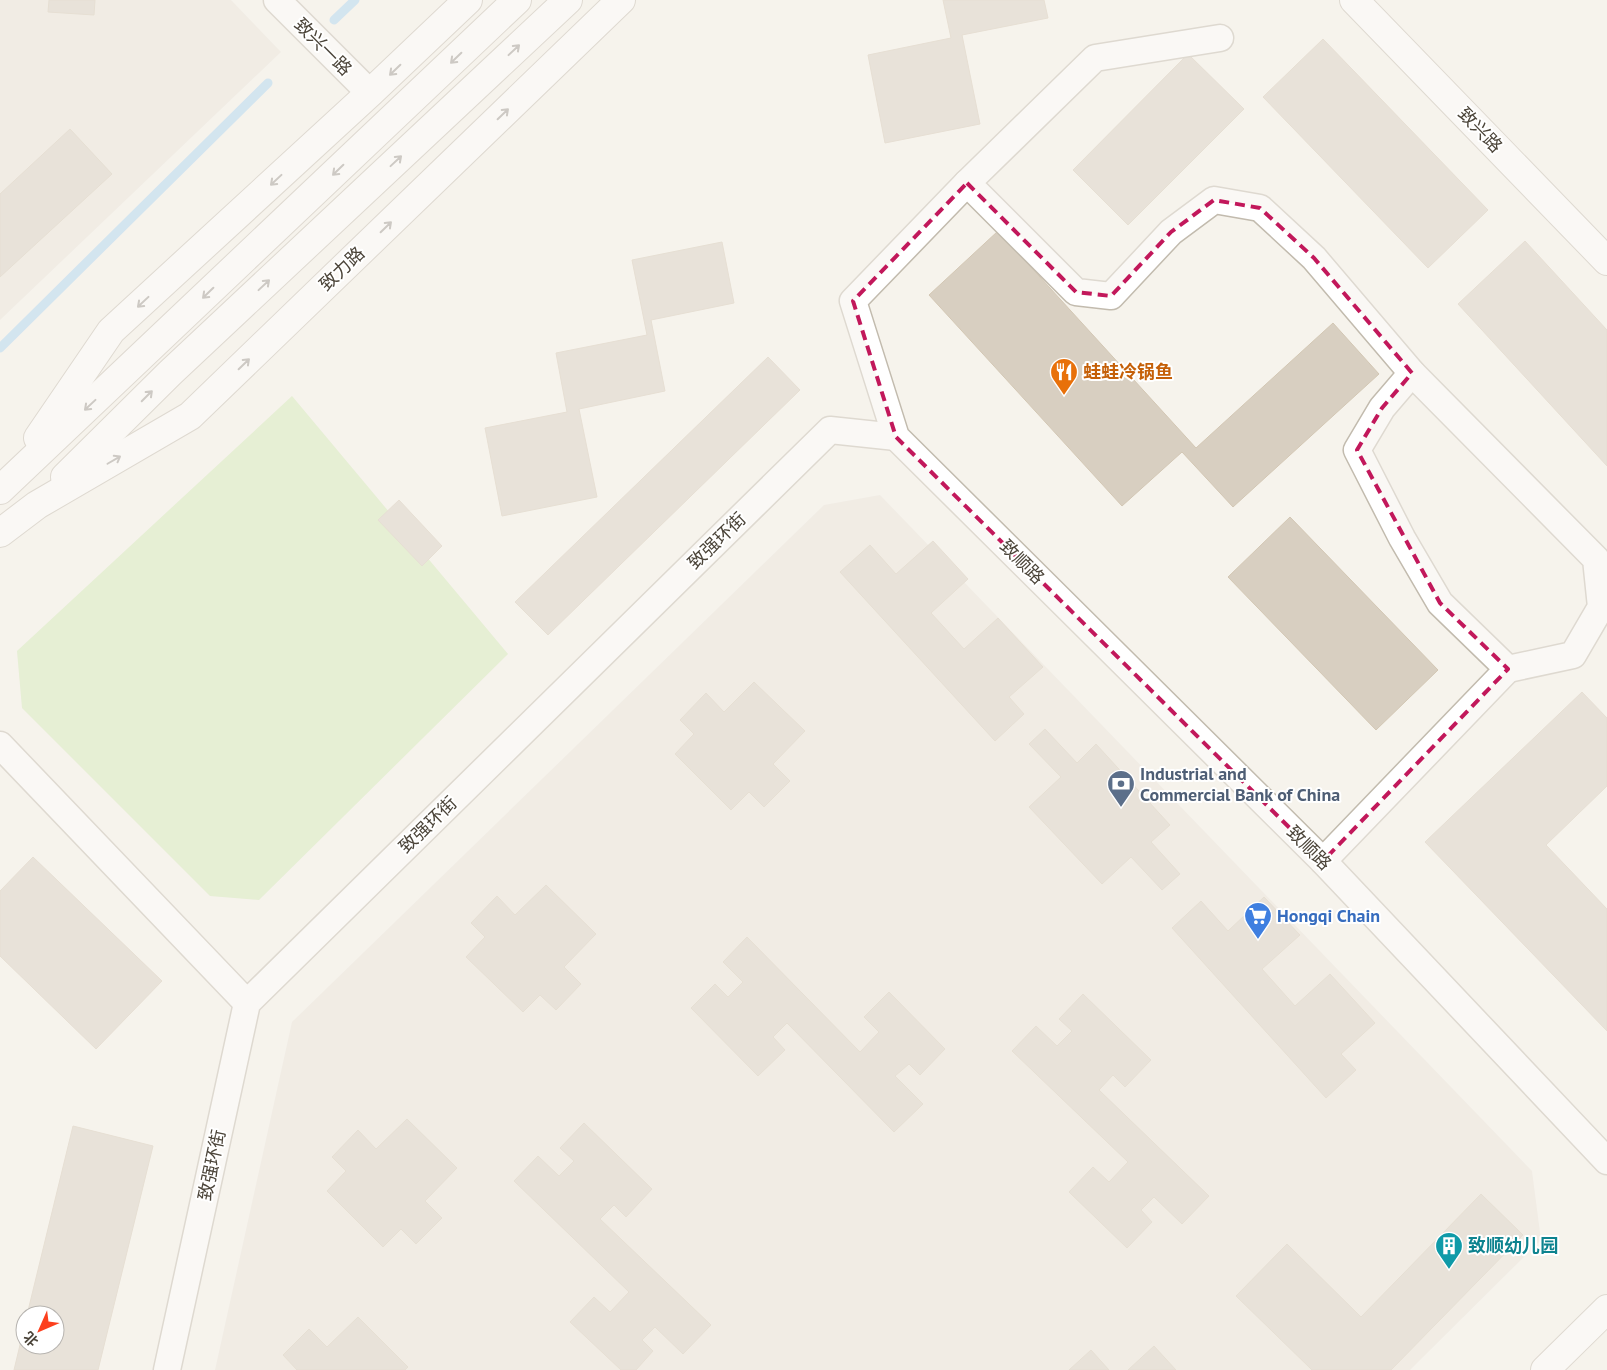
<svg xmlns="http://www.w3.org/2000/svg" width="1607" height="1370" font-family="'PT Sans','Noto Sans SC',sans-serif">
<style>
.residential{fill:#eae5da}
.green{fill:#d2eab5}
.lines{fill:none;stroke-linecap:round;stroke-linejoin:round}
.stream{stroke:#a9d4f2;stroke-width:9}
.building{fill:#d8cfc1;stroke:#d3c7b4}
.minor-casing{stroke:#c2bbae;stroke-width:29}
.tertiary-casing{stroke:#c2bbae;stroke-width:30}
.minor{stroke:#fff;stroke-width:26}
.tertiary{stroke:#fff;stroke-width:28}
.oneway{stroke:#9c9892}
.marked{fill:none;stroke:#c2185b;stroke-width:4;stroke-dasharray:10 6;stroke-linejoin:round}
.labels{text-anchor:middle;stroke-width:4;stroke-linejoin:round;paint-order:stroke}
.street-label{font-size:18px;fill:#4b4439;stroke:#fff}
.food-label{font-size:18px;font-weight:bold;fill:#c56008;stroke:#fff;text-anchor:start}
.service-label{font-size:18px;font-weight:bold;fill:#4e5e75;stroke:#fff;text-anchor:start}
.shop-label{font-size:18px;font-weight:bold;fill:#366cbe;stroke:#fff;text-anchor:start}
.culture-label{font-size:18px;font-weight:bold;fill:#0d838f;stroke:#fff;text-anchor:start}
</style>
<rect width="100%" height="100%" fill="#f6f3ec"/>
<g class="residential">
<polygon points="0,0 231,0 281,52 0,320"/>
<polygon points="880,495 1532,1171 1541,1240 1410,1370 215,1370 292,1022 824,505"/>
</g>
<polygon class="green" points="292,396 508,654 259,900 210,896 22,708 17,651"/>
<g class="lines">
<g class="stream">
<polyline points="334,20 355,0"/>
<polyline points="0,348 268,83"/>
</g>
</g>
<g class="building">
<polygon points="49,0 95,0 94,15 48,12"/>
<polygon points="943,0 1044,0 1048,18 962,35 980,124 885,143 868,55 951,38"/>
<polygon points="1323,39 1488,210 1428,268 1263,97"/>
<polygon points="1188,54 1244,109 1128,225 1073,170"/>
<polygon points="70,129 112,174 0,277 0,194"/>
<polygon points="998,231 1196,448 1333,323 1379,374 1233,507 1182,452 1122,506 929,295"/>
<polygon points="1525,241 1607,330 1607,466 1458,304"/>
<polygon points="722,242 734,303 651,320 665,391 579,409 597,497 502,516 485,428 567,412 556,353 647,335 632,260"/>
<polygon points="768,357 800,390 548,635 515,602"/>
<polygon points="399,500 442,546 422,566 378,520"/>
<polygon points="1290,517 1438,670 1376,730 1228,577"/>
<polygon points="933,541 968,579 931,613 964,649 998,618 1043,667 1009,697 1024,714 995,741 840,572 870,545 896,574"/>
<polygon points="754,682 805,731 773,764 790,781 764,807 749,792 731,810 675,754 694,734 680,720 706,693 724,712"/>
<polygon points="1582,692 1607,718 1607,786 1546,845 1607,909 1607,1031 1425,842"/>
<polygon points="1045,729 1077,763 1096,744 1170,825 1151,842 1180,874 1162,890 1131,857 1102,884 1029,807 1061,777 1029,744"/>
<polygon points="33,857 162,981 96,1049 0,956 0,891"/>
<polygon points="546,885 596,934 564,967 581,984 556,1010 540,995 523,1012 466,957 485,937 471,923 497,896 515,915"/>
<polygon points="1264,897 1300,935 1262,969 1295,1006 1330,974 1375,1023 1341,1054 1356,1070 1326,1098 1172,928 1201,901 1228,931"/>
<polygon points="747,937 860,1052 879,1032 864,1017 889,992 945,1049 920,1075 909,1064 895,1076 923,1104 894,1132 787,1023 773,1037 785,1050 758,1076 691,1008 715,984 728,997 743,982 723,962"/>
<polygon points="1083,994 1151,1060 1125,1087 1113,1075 1099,1090 1209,1196 1182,1224 1154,1197 1141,1210 1152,1222 1127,1248 1069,1192 1093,1167 1109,1182 1128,1162 1012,1051 1036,1026 1057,1046 1072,1031 1059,1019"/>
<polygon points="407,1119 457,1168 425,1201 442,1218 416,1244 401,1229 383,1247 327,1191 346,1171 332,1157 358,1130 376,1149"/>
<polygon points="584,1123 652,1189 626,1217 614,1205 600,1219 711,1325 683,1354 655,1327 642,1340 653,1351 636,1370 621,1370 570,1322 594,1297 610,1312 629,1292 514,1181 538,1156 559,1176 574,1161 560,1148"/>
<polygon points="73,1126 153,1146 98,1370 14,1370 25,1324 25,1345 55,1345 55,1315 27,1315"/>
<polygon points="1481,1194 1523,1235 1391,1370 1312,1370 1236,1296 1287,1244 1361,1317"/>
<polygon points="358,1317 408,1367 405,1370 297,1370 283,1355 309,1329 327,1347"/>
<polygon points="1154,1346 1176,1370 1128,1370"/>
<polygon points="1091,1350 1109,1370 1069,1370"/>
</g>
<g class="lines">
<defs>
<g id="minor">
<polyline points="277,0 370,93"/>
<polyline points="1220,38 1095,58 967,183 1076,292 1111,296 1171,232 1214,200 1260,208 1314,258 1412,373 1596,559 1601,607 1573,655 1508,669"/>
<polyline points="967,183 853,301 896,437 1323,861 1607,1161"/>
<polyline points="0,745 247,1003"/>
<polyline points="1323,861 1508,669 1440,603 1402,538 1357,450 1382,408 1412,373"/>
<polyline points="167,1370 247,1003 830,430 896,437"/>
</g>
<g id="tertiary">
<polyline points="1354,0 1607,261"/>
<polyline points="38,438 111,331 370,93 468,0"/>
<polyline points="65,477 170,373 568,0"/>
<polyline points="0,490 517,0"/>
<polyline points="0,533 37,505 190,416 621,0"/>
<polyline points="1545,1370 1607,1309"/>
</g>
</defs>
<use href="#minor" class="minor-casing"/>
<use href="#tertiary" class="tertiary-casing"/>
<use href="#minor" class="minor"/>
<use href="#tertiary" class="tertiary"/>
</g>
<defs><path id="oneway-shaft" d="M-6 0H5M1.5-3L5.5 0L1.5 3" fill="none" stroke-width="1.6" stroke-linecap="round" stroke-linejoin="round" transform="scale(1.25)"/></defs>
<g class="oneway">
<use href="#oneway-shaft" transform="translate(514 50) rotate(-43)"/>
<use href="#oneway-shaft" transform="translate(456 58) rotate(136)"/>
<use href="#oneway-shaft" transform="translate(395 70) rotate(136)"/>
<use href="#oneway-shaft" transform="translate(503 114) rotate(-44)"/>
<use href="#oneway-shaft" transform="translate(396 161) rotate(-43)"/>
<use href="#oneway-shaft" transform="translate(338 170) rotate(136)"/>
<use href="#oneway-shaft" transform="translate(276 180) rotate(137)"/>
<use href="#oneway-shaft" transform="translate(386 227) rotate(-44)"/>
<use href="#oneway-shaft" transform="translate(264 285) rotate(-43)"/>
<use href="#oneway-shaft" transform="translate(208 293) rotate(136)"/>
<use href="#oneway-shaft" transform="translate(143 302) rotate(137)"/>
<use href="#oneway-shaft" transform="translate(244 364) rotate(-44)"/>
<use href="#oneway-shaft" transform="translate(147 396) rotate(-45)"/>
<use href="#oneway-shaft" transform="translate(90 405) rotate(137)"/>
<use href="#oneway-shaft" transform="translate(114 460) rotate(-30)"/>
</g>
<path d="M0 0H1607V1370H0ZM 967,183 L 1076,292 L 1111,296 L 1171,232 L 1214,200 L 1260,208 L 1314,258 L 1412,373 L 1382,408 L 1357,450 L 1440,603 L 1508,669 L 1323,861 L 896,437 L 853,301 Z" fill="#f6f3ec" fill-opacity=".55" fill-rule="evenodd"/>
<path class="marked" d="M 967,183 L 1076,292 L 1111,296 L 1171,232 L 1214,200 L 1260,208 L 1314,258 L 1412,373 L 1382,408 L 1357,450 L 1440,603 L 1508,669 L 1323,861 L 896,437 L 853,301 Z"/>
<defs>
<symbol id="restaurant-pin" viewBox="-11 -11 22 30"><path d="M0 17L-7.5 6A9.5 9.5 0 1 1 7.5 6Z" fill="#e8710a" stroke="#fff"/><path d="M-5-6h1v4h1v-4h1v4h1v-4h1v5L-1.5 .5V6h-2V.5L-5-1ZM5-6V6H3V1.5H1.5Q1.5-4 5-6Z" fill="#fff"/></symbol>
<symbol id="bank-pin" viewBox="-11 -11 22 30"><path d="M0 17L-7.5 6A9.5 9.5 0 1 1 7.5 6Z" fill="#5c6f8a" stroke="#fff"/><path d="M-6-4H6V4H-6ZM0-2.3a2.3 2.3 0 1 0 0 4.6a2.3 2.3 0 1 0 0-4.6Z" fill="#fff"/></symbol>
<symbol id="supermarket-pin" viewBox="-11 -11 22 30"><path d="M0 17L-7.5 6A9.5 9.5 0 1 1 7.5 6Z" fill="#3f7fe0" stroke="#fff"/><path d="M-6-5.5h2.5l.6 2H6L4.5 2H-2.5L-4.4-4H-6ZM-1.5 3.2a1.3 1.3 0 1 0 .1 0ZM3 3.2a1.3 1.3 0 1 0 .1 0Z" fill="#fff"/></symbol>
<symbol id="building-pin" viewBox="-11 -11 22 30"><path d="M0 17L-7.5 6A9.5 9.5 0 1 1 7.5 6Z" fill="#0f9aa8" stroke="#fff"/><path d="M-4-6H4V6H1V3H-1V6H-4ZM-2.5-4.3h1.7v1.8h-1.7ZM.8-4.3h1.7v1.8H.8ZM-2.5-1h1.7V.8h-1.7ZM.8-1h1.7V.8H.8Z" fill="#fff"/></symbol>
</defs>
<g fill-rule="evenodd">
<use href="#restaurant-pin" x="1048" y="356" width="32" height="43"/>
<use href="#bank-pin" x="1105" y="768" width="32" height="43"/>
<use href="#supermarket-pin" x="1242" y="900" width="32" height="43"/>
<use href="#building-pin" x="1433" y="1230" width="32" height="43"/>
</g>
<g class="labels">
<g class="street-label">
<text transform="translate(323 47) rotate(45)" y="6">致兴一路</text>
<text transform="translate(1480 130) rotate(46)" y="6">致兴路</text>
<text transform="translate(342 269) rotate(-44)" y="6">致力路</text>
<text transform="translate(717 541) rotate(-44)" y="6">致强环街</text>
<text transform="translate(1022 562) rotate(45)" y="6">致顺路</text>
<text transform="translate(428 825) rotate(-44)" y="6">致强环街</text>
<text transform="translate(1309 848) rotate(45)" y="6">致顺路</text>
<text transform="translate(212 1165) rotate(-78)" y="6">致强环街</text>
</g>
<g class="food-label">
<text x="1083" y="378">蛙蛙冷锅鱼</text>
</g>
<g class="service-label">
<text x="1140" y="780">Industrial and<tspan x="1140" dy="21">Commercial Bank of China</tspan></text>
</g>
<g class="shop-label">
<text x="1277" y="922">Hongqi Chain</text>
</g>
<g class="culture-label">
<text x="1468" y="1252">致顺幼儿园</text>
</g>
</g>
<g transform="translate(40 1330) rotate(225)"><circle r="24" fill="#ffffff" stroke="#b7b4b0"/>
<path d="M0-4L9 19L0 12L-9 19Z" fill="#fc3f1d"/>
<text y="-8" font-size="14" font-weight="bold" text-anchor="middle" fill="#4b4439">北</text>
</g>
</svg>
